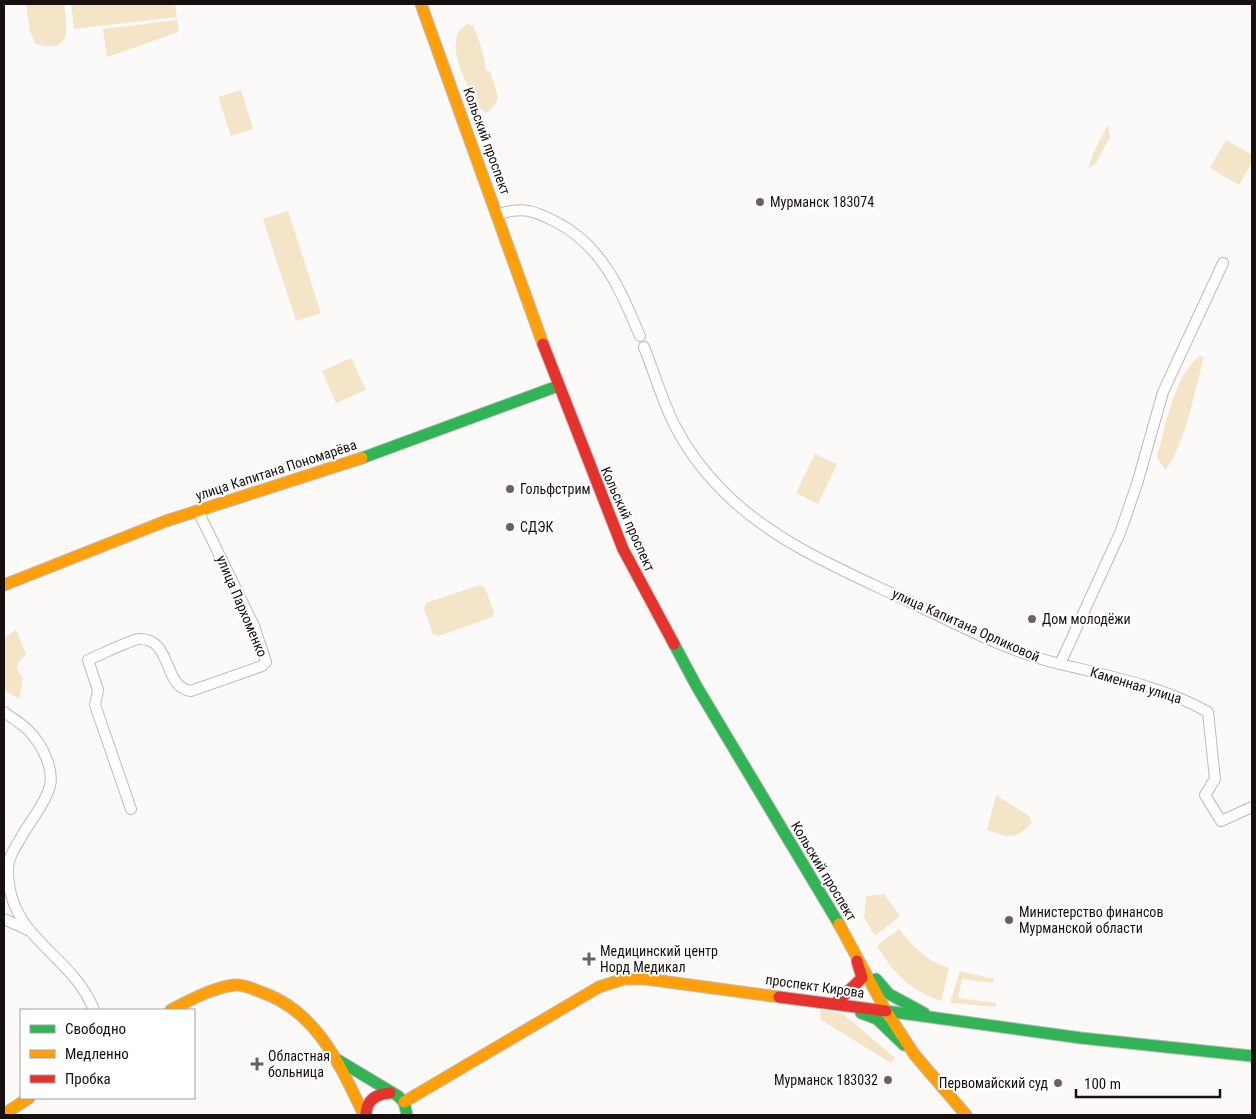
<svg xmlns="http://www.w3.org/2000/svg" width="1256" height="1119" font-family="'Roboto Condensed',sans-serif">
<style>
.green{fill:#f4e5c8}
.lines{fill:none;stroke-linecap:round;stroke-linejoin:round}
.street-casing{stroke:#c0bbbb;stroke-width:12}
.fast-casing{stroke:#c0bbbb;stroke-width:13}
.slow-casing{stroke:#c0bbbb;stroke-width:13}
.jam-casing{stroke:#c0bbbb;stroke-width:13}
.street{stroke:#fffefe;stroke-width:10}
.fast{stroke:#30b455;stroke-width:11}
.slow{stroke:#ff9f0a;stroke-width:11}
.jam{stroke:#e5322d;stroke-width:11}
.poi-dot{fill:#686262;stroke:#fff;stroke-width:2}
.labels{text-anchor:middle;stroke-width:4;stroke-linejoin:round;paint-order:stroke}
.street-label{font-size:14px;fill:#181010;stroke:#fff}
.poi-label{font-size:14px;fill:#181010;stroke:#fff;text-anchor:start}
</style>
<rect width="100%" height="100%" fill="#fcf9f9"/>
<g class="green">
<path d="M 26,4 L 64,4 C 67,28 73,54 36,44 L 30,32 Z"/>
<polygon points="71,4 175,4 177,17 74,29"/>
<polygon points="177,20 179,32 107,57 103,29"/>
<path d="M 469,23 L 472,27 L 473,24 C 478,40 485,54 486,71 L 490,71 C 493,87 507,100 486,113 L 480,108 L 478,103 L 473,101 C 468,82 449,54 458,33 C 460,28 465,27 469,23 Z"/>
<polygon points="241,90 253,129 231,136 218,97"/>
<path d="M 1108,125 L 1110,137 L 1096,163 L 1089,168 C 1088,162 1104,131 1108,125 Z"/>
<polygon points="1226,140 1252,155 1252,162 1239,185 1210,168"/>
<polygon points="288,211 321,313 296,321 263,219"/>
<path d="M 1199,356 L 1204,357 C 1195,389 1185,446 1165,470 L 1157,457 C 1166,425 1173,379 1199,356 Z"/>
<polygon points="351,358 366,390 336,403 322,371"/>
<polygon points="815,454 837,464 818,504 796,493"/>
<polygon points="480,585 485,588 494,612 492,617 439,636 433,634 424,610 426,603"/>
<polygon points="16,630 26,654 18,663 17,669 23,679 19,699 4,690 4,638"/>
<path d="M 996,795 L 1029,816 L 1032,823 C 1013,841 1010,837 987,830 Z"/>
<polygon points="884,894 900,916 875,936 864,917 866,896"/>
<path d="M 899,929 C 914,947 926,961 949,968 L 941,1001 C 909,989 895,975 877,946 Z"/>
<polygon points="960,971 994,979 993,983 962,979 958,998 996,1003 996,1007 950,1003"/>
<polygon points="820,1010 843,1014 895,1058 891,1063 821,1020"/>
</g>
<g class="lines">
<defs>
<g id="street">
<path d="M 498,214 C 524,207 533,210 556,222 C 602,245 621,291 640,336"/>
<path d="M 644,347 C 654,372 662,400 674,424 C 686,448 704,472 723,491 C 774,543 845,571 910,602 C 959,625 1008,652 1060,664 L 1120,533 L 1137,484 L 1163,392 L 1223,263"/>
<path d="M 1060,664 C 1110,676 1163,687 1208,712 L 1215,779 L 1205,795 L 1221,821 L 1252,807"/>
<path d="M 4,712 C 12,718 21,723 28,730 C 42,744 57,772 48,792 C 42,807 31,821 23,834 C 17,845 8,856 8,869 C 7,939 71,952 94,1010"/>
<path d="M 131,809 L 95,705 L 98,690 L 88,660 C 98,656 130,640 139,639 C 173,638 162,687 191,691 L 262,666 L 266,662 L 254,626 L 198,511"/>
<polyline points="4,919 28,930"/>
</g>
<g id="fast">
<polyline points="362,458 558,386"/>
<polyline points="674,644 697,687 839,924"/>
<polyline points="876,979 889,994 924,1013"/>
<polyline points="886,1011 1081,1038 1252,1056"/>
<polyline points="861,1013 877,1019 904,1045"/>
<polyline points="338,1060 398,1096 404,1102 407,1115"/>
</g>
<g id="slow">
<polyline points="421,4 543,344"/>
<polyline points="4,585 166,521 362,458"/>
<polyline points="839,924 886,1011 914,1054 966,1115"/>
<path d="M 171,1010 C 190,1000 214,987 235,985 C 244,984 253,989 261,992 C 317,1011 340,1065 364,1115"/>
<polyline points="404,1102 599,987 624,979 646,979 779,997"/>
<polyline points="4,1114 29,1098"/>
</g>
<g id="jam">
<polyline points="543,344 623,549 674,644"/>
<polyline points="779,997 886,1011"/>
<polyline points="835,1004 862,978 857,961"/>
<path d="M 366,1115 C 366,1100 376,1094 390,1093"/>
</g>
</defs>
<use href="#street" class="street-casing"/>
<use href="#fast" class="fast-casing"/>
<use href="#slow" class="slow-casing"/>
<use href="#jam" class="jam-casing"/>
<use href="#street" class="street"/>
<use href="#fast" class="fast"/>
<use href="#slow" class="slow"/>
<use href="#jam" class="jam"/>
</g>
<g class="poi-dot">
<circle cx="760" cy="202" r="5"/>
<circle cx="510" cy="489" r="5"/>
<circle cx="510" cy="527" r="5"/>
<circle cx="1032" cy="619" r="5"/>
<circle cx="1009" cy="920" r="5"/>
<path d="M586.5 951.5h5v5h5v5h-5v5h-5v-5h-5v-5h5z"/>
<path d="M254.5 1056.5h5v5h5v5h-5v5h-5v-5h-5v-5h5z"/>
<circle cx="888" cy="1080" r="5"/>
<circle cx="1058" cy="1083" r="5"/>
</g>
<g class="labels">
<g class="street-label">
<text transform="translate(487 141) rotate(70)" y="5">Кольский проспект</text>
<text transform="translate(276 470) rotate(-18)" y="5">улица Капитана Пономарёва</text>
<text transform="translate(628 519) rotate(66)" y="5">Кольский проспект</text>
<text transform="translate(242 606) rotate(67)" y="5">улица Пархоменко</text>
<text transform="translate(966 625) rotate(24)" y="5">улица Капитана Орликовой</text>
<text transform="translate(1136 685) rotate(17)" y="5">Каменная улица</text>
<text transform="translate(824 871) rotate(59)" y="5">Кольский проспект</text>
<text transform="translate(815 986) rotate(8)" y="5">проспект Кирова</text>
</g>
<g class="poi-label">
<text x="770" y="207">Мурманск 183074</text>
<text x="520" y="494">Гольфстрим</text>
<text x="520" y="532">СДЭК</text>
<text x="1042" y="624">Дом молодёжи</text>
<text x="1019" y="917">Министерство финансов<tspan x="1019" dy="16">Мурманской области</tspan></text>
<text x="600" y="956">Медицинский центр<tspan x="600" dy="16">Норд Медикал</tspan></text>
<text x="268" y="1061">Областная<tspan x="268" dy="16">больница</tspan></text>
<text x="878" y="1085" text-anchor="end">Мурманск 183032</text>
<text x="1048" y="1088" text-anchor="end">Первомайский суд</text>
</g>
</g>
<rect width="1256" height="1119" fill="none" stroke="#181010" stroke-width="10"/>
<rect x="20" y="1009" width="175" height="90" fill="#ffffff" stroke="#a39f9f"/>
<rect x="30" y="1025" width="25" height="8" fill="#30b455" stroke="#a39f9f"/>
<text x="65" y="1034" font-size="15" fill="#181010">Свободно</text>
<rect x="30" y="1050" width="25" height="8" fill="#ff9f0a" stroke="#a39f9f"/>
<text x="65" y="1059" font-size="15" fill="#181010">Медленно</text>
<rect x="30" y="1075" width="25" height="8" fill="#e5322d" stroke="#a39f9f"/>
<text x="65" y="1084" font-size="15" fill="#181010">Пробка</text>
<path d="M1076 1089v8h144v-8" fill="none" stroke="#181010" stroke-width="2.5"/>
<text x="1084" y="1089" font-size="15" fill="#181010" stroke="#ffffff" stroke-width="4" paint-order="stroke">100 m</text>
</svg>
